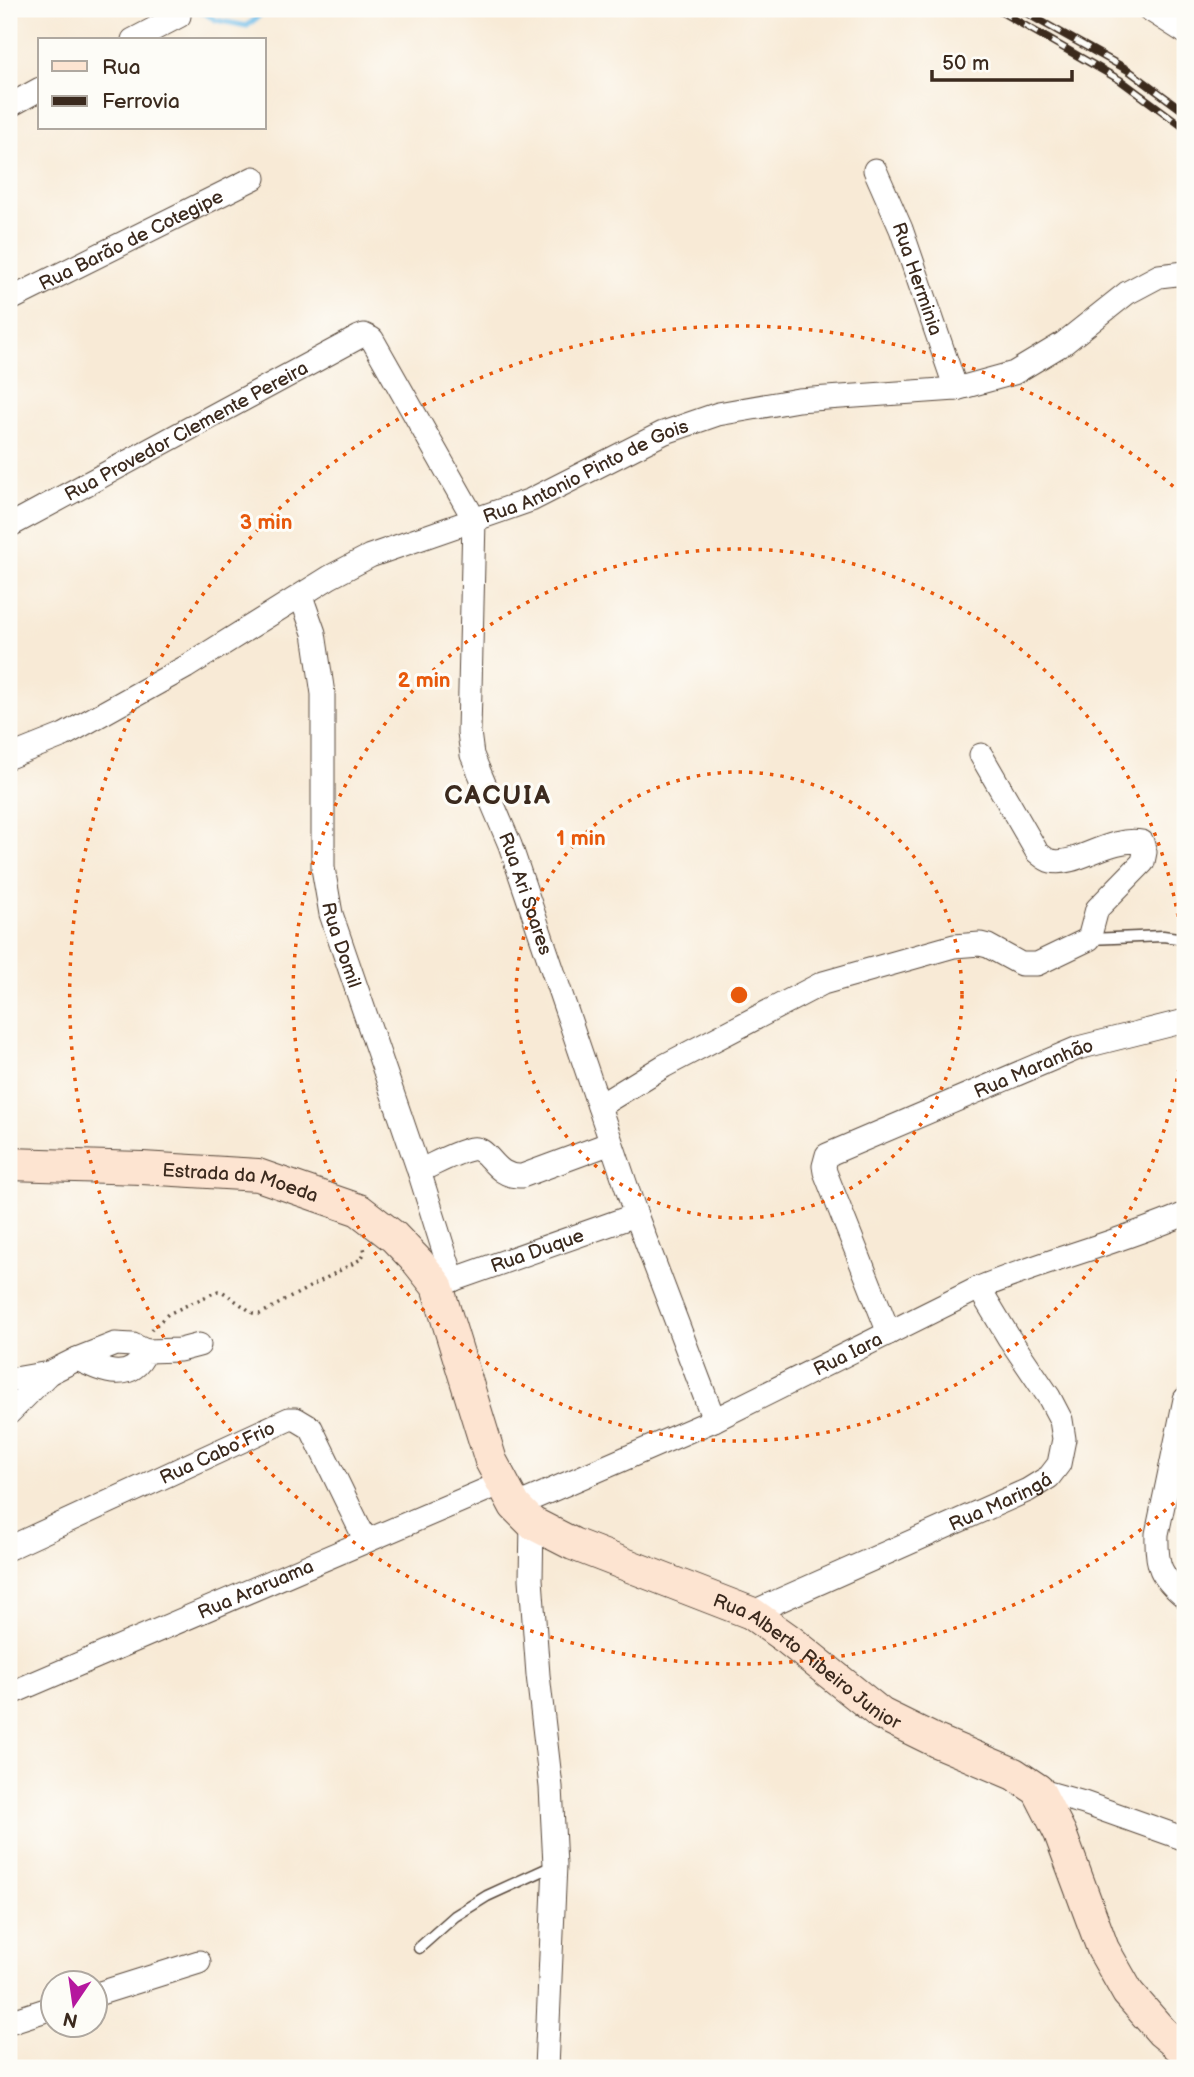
<svg xmlns="http://www.w3.org/2000/svg" width="1194" height="2077" font-family="'Balsamiq Sans',sans-serif">
<style>
.lines{fill:none;stroke-linecap:round;stroke-linejoin:round}
.stream{stroke:#6fbde9;stroke-width:5}
.lane-casing{stroke:#57473a;stroke-width:13}
.street-casing{stroke:#57473a;stroke-width:25}
.secondary-casing{stroke:#57473a;stroke-width:34}
.path{stroke:#57473a;stroke-width:3.5;stroke-dasharray:2 5;stroke-linecap:butt}
.lane{stroke:#fff;stroke-width:10}
.street{stroke:#fff;stroke-width:23}
.secondary{stroke:#fde4d1;stroke-width:32}
.rail-casing{stroke:#3b2a1e;stroke-width:8}
.rail{stroke:#fdfcf7;stroke-width:5;stroke-dasharray:16;stroke-linecap:butt}
.ring{fill:none;stroke:#e8590c;stroke-width:3.5;stroke-dasharray:3.5 7}
.labels{text-anchor:middle;stroke-width:6;stroke-linejoin:round;paint-order:stroke}
.street-label{font-size:19px;fill:#3b2a1e;stroke:#fdfcf7}
.district-label{font-size:26px;font-weight:bold;letter-spacing:2px;fill:#3b2a1e;stroke:#fdfcf7}
.centre{fill:#e8590c;stroke:#fdfcf7;stroke-width:3.5}
.ring-label{font-size:21px;text-anchor:middle;font-weight:bold;fill:#e8590c;stroke:#fdfcf7;stroke-width:6;stroke-linejoin:round;paint-order:stroke}
</style>
<rect width="100%" height="100%" fill="#fdfcf7"/>
<filter id="ink" filterUnits="userSpaceOnUse"><feTurbulence type="fractalNoise" baseFrequency=".0143" numOctaves="2"/><feDisplacementMap in="SourceGraphic" scale="14" xChannelSelector="R" yChannelSelector="G"/><feConvolveMatrix kernelMatrix="1 2 1 2 8 2 1 2 1" color-interpolation-filters="sRGB"/></filter>
<filter id="wash" filterUnits="userSpaceOnUse"><feTurbulence type="fractalNoise" baseFrequency=".00686" numOctaves="4" result="noise"/><feDisplacementMap in="SourceGraphic" scale="28" xChannelSelector="R" yChannelSelector="G"/><feGaussianBlur stdDeviation="1.57" result="paint"/><feColorMatrix in="noise" values="0 0 0 0 0 0 0 0 0 0 0 0 0 0 0 0 0 1.4 0 .05"/><feComposite in="paint" operator="in"/></filter>
<g filter="url(#wash)">
<rect width="100%" height="100%" fill="#f8ead6"/>
<g class="lines">
<polyline class="stream" points="197,9 216,20 247,26 267,9"/>
</g>
</g>
<g filter="url(#ink)">
<g class="lines">
<defs>
<g id="lane">
<polyline points="1089,939 1163,936 1185,939"/>
<polyline points="419,1948 455,1916 487,1896 555,1865"/>
</g>
<g id="street">
<polyline points="1149,9 1185,32"/>
<polyline points="133,40 179,16"/>
<polyline points="9,106 40,89"/>
<path id="s1" d="M 875,170 L 901,229 L 956,389"/>
<path id="s2" d="M 9,300 L 254,178"/>
<path id="s3" d="M 9,526 L 359,337 L 364,335 L 372,339 L 474,519 L 469,732 L 472,755 L 510,845 L 636,1215 L 714,1420"/>
<path id="s4" d="M 301,596 L 314,633 L 323,694 L 323,868 L 331,914 L 419,1171 L 453,1280"/>
<path id="s5" d="M 9,757 L 64,735 L 186,667 L 330,577 L 370,556 L 531,500 L 663,433 L 718,414 L 798,400 L 956,389 L 1014,373 L 1064,343 L 1127,293 L 1159,276 L 1185,273"/>
<path d="M 599,1106 L 664,1066 L 823,983 L 954,946 L 980,944 L 988,946 L 1021,964 L 1037,964 L 1089,939 L 1097,909 L 1143,862 L 1145,852 L 1142,842 C 1109,836 1076,867 1051,861 C 1046,860 1042,856 1037,852 L 981,755"/>
<path d="M 419,1171 C 435,1164 453,1153 471,1149 C 490,1145 492,1178 522,1176 L 611,1143"/>
<path id="s6" d="M 438,1285 L 636,1215"/>
<path id="s7" d="M 889,1333 L 825,1172 L 824,1166 L 827,1155 L 1078,1048 L 1185,1021"/>
<path d="M 77,1359 C 103,1371 131,1385 146,1351 L 180,1350 L 199,1345"/>
<polyline points="9,1380 49,1373"/>
<path d="M 1185,1399 L 1157,1534 C 1156,1566 1160,1576 1185,1597"/>
<polyline points="9,1413 49,1373 77,1359 115,1344 133,1345 146,1351"/>
<path id="s8" d="M 515,1506 L 714,1420 L 979,1288 C 1047,1260 1118,1243 1185,1214"/>
<polyline points="532,1523 531,1579 538,1675 551,1787 555,1865 546,2068"/>
<path id="s9" d="M 9,1548 L 289,1419 L 296,1419 L 311,1428 L 366,1541"/>
<path id="s10" d="M 751,1613 L 1028,1490 L 1049,1477 L 1059,1464 L 1064,1439 L 1061,1420 L 1049,1397 L 1009,1338 L 979,1288"/>
<path id="s11" d="M 9,1694 L 502,1483"/>
<polyline points="1038,1790 1084,1803 1185,1839"/>
<polyline points="94,1995 199,1962"/>
<polyline points="9,2022 52,2008"/>
</g>
<g id="secondary">
<path id="s12" d="M 9,1164 L 142,1168 L 258,1175 L 359,1210 L 394,1237 L 418,1262 L 437,1286 L 491,1461 L 515,1506 L 532,1523 L 573,1544 L 751,1613 L 789,1640 L 881,1714 L 936,1741 L 1014,1774 L 1038,1790 L 1060,1833 L 1103,1949 L 1128,1993 L 1162,2032 L 1185,2051"/>
</g>
</defs>
<use href="#lane" class="lane-casing"/>
<use href="#street" class="street-casing"/>
<use href="#secondary" class="secondary-casing"/>
<polyline class="path" points="151,1330 168,1314 218,1291 223,1292 253,1313 260,1314 361,1259 365,1252 363,1244"/>
<use href="#lane" class="lane"/>
<use href="#street" class="street"/>
<use href="#secondary" class="secondary"/>
<defs>
<g id="rail">
<polyline points="996,9 1120,80 1185,128"/>
<polyline points="1019,9 1128,70 1185,112"/>
</g>
</defs>
<use href="#rail" class="rail-casing"/>
<use href="#rail" class="rail"/>
</g>
</g>
<g class="ring">
<circle cx="739" cy="995" r="223"/>
<circle cx="739" cy="995" r="446"/>
<path d="M1182 1496A669 669 0 1 1 1182 494"/>
</g>
<g class="labels">
<g class="street-label">
<text dy="7" stroke="none"><textPath href="#s2" startOffset="136">Rua Barão de Cotegipe</textPath></text>
<text dy="7" stroke="none"><textPath href="#s1" startOffset="117">Rua Herminia</textPath></text>
<text dy="7" stroke="none"><textPath href="#s3" startOffset="201">Rua Provedor Clemente Pereira</textPath></text>
<text dy="7" stroke="none"><textPath href="#s5" startOffset="646">Rua Antonio Pinto de Gois</textPath></text>
<text dy="7" stroke="none"><textPath href="#s3" startOffset="1004">Rua Ari Soares</textPath></text>
<text dy="7" stroke="none"><textPath href="#s4" startOffset="354">Rua Domil</textPath></text>
<text dy="7" stroke="none"><textPath href="#s7" startOffset="415">Rua Maranhão</textPath></text>
<text dy="7" stroke="none"><textPath href="#s12" startOffset="233">Estrada da Moeda</textPath></text>
<text dy="7" stroke="none"><textPath href="#s6" startOffset="105">Rua Duque</textPath></text>
<text dy="7" stroke="none"><textPath href="#s8" startOffset="366">Rua Iara</textPath></text>
<text dy="7" stroke="none"><textPath href="#s9" startOffset="229">Rua Cabo Frio</textPath></text>
<text dy="7" stroke="none"><textPath href="#s10" startOffset="273">Rua Maringá</textPath></text>
<text dy="7" stroke="none"><textPath href="#s11" startOffset="268">Rua Araruama</textPath></text>
<text dy="7" stroke="none"><textPath href="#s12" startOffset="1034">Rua Alberto Ribeiro Junior</textPath></text>
</g>
<g class="district-label">
<text x="498" y="804">CACUIA</text>
</g>
</g>
<circle cx="739" cy="995" r="10" class="centre"/>
<g class="ring-label">
<text x="266" y="529">3 min</text>
<text x="424" y="687">2 min</text>
<text x="581" y="845">1 min</text>
</g>
<rect width="1194" height="2077" fill="none" stroke="#fdfcf7" stroke-width="35"/>
<rect x="38" y="38" width="228" height="91" fill="#fdfcf7" stroke="#afa8a0" stroke-width="2"/>
<rect x="52" y="61" width="35" height="10" fill="#fde4d1" stroke="#afa8a0" stroke-width="2"/>
<text x="102" y="74" font-size="21" fill="#3b2a1e">Rua</text>
<rect x="52" y="96" width="35" height="10" fill="#3b2a1e" stroke="#afa8a0" stroke-width="2"/>
<text x="102" y="108" font-size="21" fill="#3b2a1e">Ferrovia</text>
<g transform="translate(74 2004) rotate(193)"><circle r="33" fill="#fdfcf7" stroke="#afa8a0" stroke-width="2"/>
<path d="M0-5L12 26L0 18L-12 26Z" fill="#b5179e"/>
<text y="-10" font-size="19" font-weight="bold" text-anchor="middle" fill="#3b2a1e">N</text>
</g>
<path d="M932 70v10h140v-10" fill="none" stroke="#3b2a1e" stroke-width="3.5"/>
<text x="942" y="70" font-size="21" fill="#3b2a1e" stroke="#fdfcf7" stroke-width="5" paint-order="stroke">50 m</text>
</svg>
